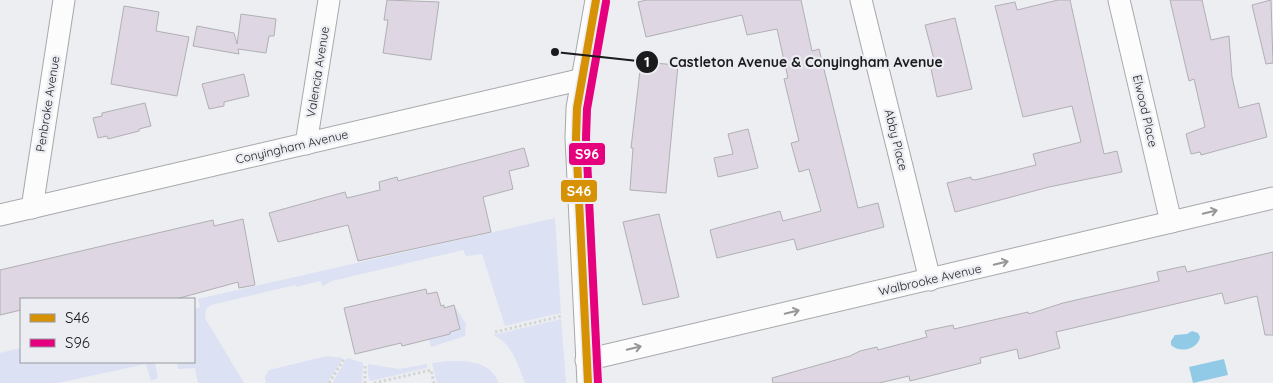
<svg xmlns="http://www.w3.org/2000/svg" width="1273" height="383" font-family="Quicksand,sans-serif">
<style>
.green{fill:#dce1f4}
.water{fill:#91cae7}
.building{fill:#dfd6e3;stroke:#b0b0b3}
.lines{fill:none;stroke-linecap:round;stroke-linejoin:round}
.minor-casing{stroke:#a7a8aa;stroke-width:23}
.path{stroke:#d5d5d6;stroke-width:3;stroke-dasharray:2.5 2.5;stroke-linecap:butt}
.minor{stroke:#fcfcfd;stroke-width:21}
.bus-1-casing{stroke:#ebedf2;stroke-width:11}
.bus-2-casing{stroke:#ebedf2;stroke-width:11}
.bus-1{stroke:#d69104;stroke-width:8}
.bus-2{stroke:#e5007d;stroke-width:8}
.oneway{stroke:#979798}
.labels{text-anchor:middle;stroke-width:4.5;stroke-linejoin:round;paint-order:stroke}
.street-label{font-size:12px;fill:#1b1b1d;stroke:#ebedf2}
.leader{fill:none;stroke:#1b1b1d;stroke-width:2}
.callout-dot{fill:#1b1b1d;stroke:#ebedf2;stroke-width:2}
.mark-label{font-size:15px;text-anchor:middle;font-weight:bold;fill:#fff}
.callout-label{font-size:14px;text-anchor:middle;font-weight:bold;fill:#1b1b1d;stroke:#ebedf2;stroke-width:4.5;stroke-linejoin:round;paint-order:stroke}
.line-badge{stroke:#ebedf2;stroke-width:2}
.badge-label{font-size:14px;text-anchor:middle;font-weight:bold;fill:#fff}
</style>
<rect width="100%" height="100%" fill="#eceef1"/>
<g class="green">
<polygon points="555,218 561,313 505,326 482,254 466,256 463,250 332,281 323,286 320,281 296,287 295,285 211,305 206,309 205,318 244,383 198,383 195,368 178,369 177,362 194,362 194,309 200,307 198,299"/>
<polygon points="454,305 466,324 465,336 431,347 429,339 460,329"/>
<path d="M 561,319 L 566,383 L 525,383 C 518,365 512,343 493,335 Z"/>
<polygon points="21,348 21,362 158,362 155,363 158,378 151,381 146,364 58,383 0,383 0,353"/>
<polygon points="327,356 343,358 327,383 266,383 265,376 269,370"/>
<polygon points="347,358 363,363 362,383 332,383"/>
<path d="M 450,361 C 471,361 490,362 499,383 L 437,383 L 432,363 Z"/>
<polygon points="368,364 399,369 427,364 427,368 370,381 368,376"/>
</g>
<g class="water">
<path d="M 1192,331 L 1198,333 L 1200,337 C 1198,349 1180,354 1171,345 L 1171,341 L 1175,335 L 1187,334 Z"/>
<polygon points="1224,359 1228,375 1193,383 1189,367"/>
</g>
<g class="building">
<polygon points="387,0 439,2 431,60 383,53 388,20 384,20"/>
<polygon points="647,0 801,0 812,51 819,49 858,208 878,203 884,227 797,250 794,239 717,258 710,230 780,211 783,221 821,211 809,169 799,172 791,143 799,141 784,79 788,78 777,29 747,35 742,15 646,37 638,2"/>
<polygon points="1058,0 1070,0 1104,154 1117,151 1122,172 1049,187 955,212 947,183 971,177 971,179 975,180 1036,165 1033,154 1081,142 1072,106 1023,117 995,6 1015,2 1017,10"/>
<polygon points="1170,0 1202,0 1211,40 1229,36 1232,77 1239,108 1259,103 1267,137 1201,155 1200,152 1191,154 1186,134 1205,127 1194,79 1189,81"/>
<polygon points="1271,0 1273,63 1266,64 1252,5"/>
<polygon points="124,6 159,12 156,31 189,37 177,96 111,84"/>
<polygon points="241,14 276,19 274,36 269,36 266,53 238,49 239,54 193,46 197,26 234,33 237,44"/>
<polygon points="955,18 972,89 937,97 930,64 935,63 925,25"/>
<polygon points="641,62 678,65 666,193 630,190 633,148 631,148"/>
<polygon points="244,74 249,96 224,102 224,106 209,109 202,84"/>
<polygon points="145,103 151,126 139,129 139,131 108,139 107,136 98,138 93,118 102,116 102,113"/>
<polygon points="748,129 758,168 718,177 714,158 733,154 728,134"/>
<polygon points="524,148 529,166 509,171 513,189 483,197 491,232 358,261 348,225 278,242 269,213 345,192 347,198 380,190 379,182 397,177 398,181"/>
<polygon points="659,214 679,297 643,305 623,222"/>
<polygon points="243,219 255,285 239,288 238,282 176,299 21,299 21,310 0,315 0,270 213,220 214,226"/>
<polygon points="1273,252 1273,335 1265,335 1257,296 1225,304 1222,293 1056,332 1060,348 1019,359 1017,349 980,358 981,363 910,381 909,376 879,383 773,383 772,378 850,356 860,351 877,347 878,350 927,337 925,331 953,325 954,329 1028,312 1029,314 1063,303 1159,281 1157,272 1185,266 1187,272"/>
<polygon points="426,289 427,294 437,292 441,306 444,305 444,308 454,305 460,329 450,332 450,334 402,346 401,343 355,354 344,308"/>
</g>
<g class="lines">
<defs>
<g id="minor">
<polyline points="861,0 930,280"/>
<polyline points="1119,0 1171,222"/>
<polyline points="306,144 329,0"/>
<polyline points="32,208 64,0"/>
<polyline points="0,215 583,79"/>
<polyline points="586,360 1273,198"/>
<polyline points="588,383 576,138 577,108 596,0"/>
</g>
</defs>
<use href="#minor" class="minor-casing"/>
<g class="path">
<polyline points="495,332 562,316"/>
<polyline points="365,366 365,383"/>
<polyline points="329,383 344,359"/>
<polyline points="374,383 431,370 434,383"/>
</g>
<use href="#minor" class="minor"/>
<defs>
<polyline id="bus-1" points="588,383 576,138 577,108 596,0"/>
<polyline id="bus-2" points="598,383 586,138 587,109 606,2"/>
</defs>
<use href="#bus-1" class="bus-1-casing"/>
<use href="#bus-2" class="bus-2-casing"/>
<use href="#bus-1" class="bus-1"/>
<use href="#bus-2" class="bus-2"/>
</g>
<defs><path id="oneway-shaft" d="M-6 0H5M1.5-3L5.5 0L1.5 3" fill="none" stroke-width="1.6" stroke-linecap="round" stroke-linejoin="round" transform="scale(1.25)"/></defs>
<g class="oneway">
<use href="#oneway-shaft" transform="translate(1210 212) rotate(-13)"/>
<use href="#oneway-shaft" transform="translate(1001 263) rotate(-14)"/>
<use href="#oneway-shaft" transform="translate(792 312) rotate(-13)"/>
<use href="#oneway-shaft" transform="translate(634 348) rotate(-13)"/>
</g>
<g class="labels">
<g class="street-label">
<text transform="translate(318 72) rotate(-81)" y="4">Valencia Avenue</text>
<text transform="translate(48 104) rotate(-81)" y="4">Penbroke Avenue</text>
<text transform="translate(1145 111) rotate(77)" y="4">Elwood Place</text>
<text transform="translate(896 140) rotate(76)" y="4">Abby Place</text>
<text transform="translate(292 147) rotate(-13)" y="4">Conyingham Avenue</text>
<text transform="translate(930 280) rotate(-13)" y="4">Walbrooke Avenue</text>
</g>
</g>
<path class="leader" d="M555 52L647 62"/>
<g class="callout-dot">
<circle cx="555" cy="52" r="5"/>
<circle cx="647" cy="62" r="12"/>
</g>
<g class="mark-label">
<text x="647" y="67">1</text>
</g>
<g class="callout-label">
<text x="806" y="67">Castleton Avenue &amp; Conyingham Avenue</text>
</g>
<g class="line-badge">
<rect x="568" y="142" width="38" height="24" rx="5" fill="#e5007d"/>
<rect x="560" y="179" width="38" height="24" rx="5" fill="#d69104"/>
</g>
<g class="badge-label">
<text x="587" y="159">S96</text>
<text x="579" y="196">S46</text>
</g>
<rect x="20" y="298" width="175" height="65" fill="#ebedf2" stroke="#98999d"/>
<rect x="30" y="314" width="25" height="8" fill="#d69104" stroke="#98999d"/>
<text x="65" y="323" font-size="15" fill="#1b1b1d">S46</text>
<rect x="30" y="339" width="25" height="8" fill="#e5007d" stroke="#98999d"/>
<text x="65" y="348" font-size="15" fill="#1b1b1d">S96</text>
</svg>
